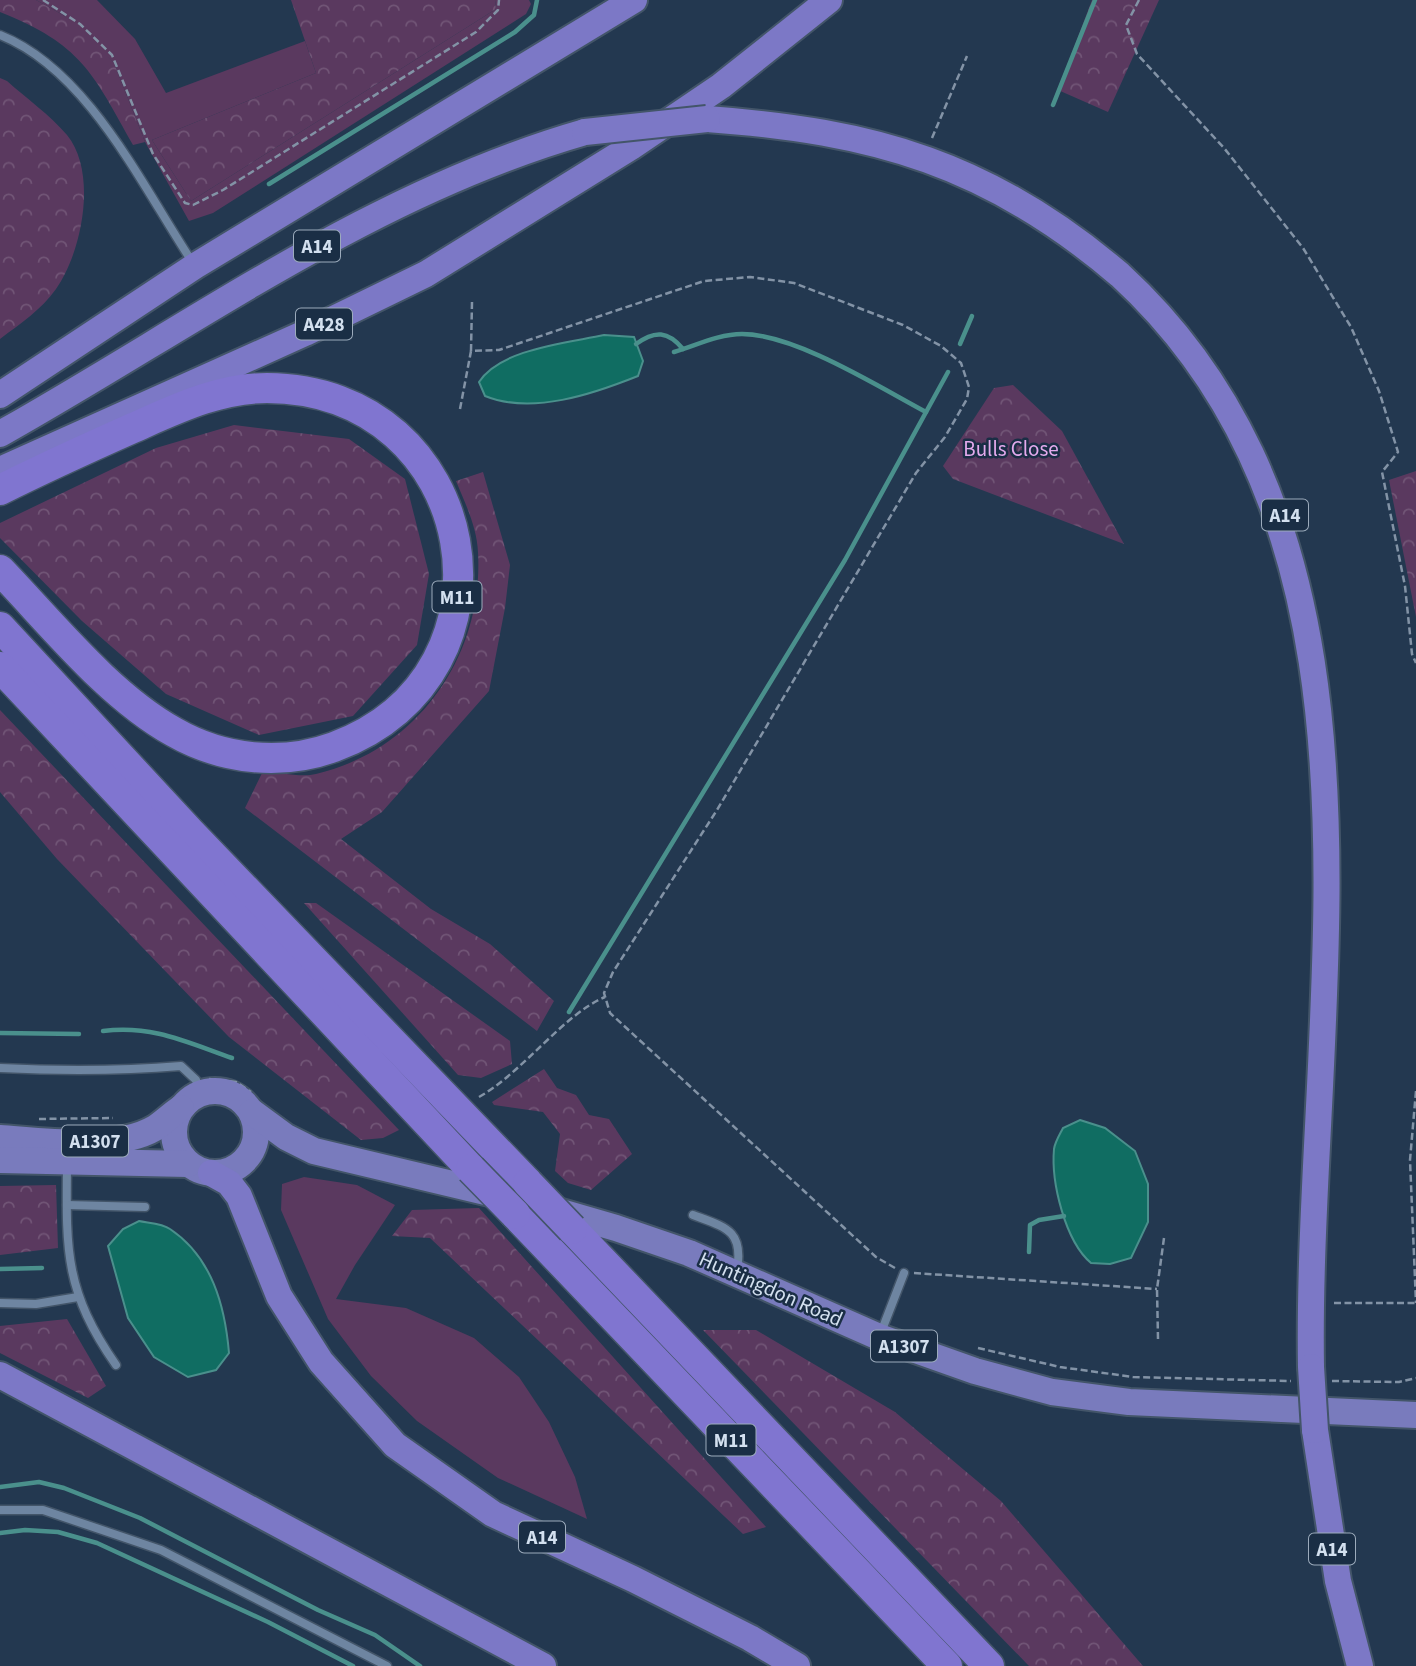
<svg xmlns="http://www.w3.org/2000/svg" width="1416" height="1666" font-family="'Source Sans 3',sans-serif">
<style>
.green{fill:#5a395f}
.forest{fill:url(#forest-crowns)}
.water{fill:#106d62;stroke:#4a908c;stroke-width:2}
.lines{fill:none;stroke-linecap:round;stroke-linejoin:round}
.stream{stroke:#4a908c;stroke-width:4.5}
.service-casing{stroke:#435569;stroke-width:11}
.primary-casing{stroke:#435569;stroke-width:30}
.trunk-casing{stroke:#435569;stroke-width:30}
.motorway-casing{stroke:#435569;stroke-width:33}
.path{stroke:#8393a6;stroke-width:2.5;stroke-dasharray:7 3.5;stroke-linecap:butt}
.service{stroke:#6e85a1;stroke-width:8}
.primary{stroke:#797bbd;stroke-width:26}
.trunk{stroke:#7c78c6;stroke-width:26}
.motorway{stroke:#8075d0;stroke-width:30}
.trunk-bridge-casing{stroke:#435569;stroke-width:30;stroke-linecap:butt}
.motorway-bridge-casing{stroke:#435569;stroke-width:33;stroke-linecap:butt}
.trunk-bridge{stroke:#7c78c6;stroke-width:26}
.motorway-bridge{stroke:#8075d0;stroke-width:30}
.labels{text-anchor:middle;stroke-width:5;stroke-linejoin:round;paint-order:stroke}
.shield{fill:#1a2e45;stroke:#9cabbc;stroke-width:2}
.shield-label{font-size:19px;font-weight:bold;fill:#d3e0ef}
.park-label{font-size:21px;fill:#e4aaed;stroke:#1a2e45}
.street-label{font-size:21px;fill:#d3e0ef;stroke:#1a2e45}
</style>
<defs>
<pattern id="forest-crowns" width="20" height="18" patternUnits="userSpaceOnUse" patternTransform="scale(1.75)"><rect width="20" height="18" fill="#5a395f"/><path d="M2 6a3 3 0 1 1 6 0M12 15a3 3 0 1 1 6 0" fill="none" stroke="#715576"/></pattern>
</defs>
<rect width="100%" height="100%" fill="#233850"/>
<g class="green">
<polygon points="36,0 97,0 135,39 166,93 305,41 316,73 152,140 191,201 496,9 495,0 529,0 531,4 526,14 213,213 189,221 145,142 114,63 63,15"/>
<polygon points="304,1177 357,1185 395,1205 355,1265 336,1299 406,1308 474,1338 519,1377 549,1422 575,1477 587,1519 498,1478 417,1421 371,1376 328,1319 281,1210 282,1184"/>
</g>
<g class="forest">
<path d="M 0,0 L 36,0 L 63,15 L 92,39 L 114,63 L 145,142 L 133,145 C 93,73 81,44 0,12 Z"/>
<polygon points="291,0 495,0 496,9 191,201 152,140 316,73"/>
<polygon points="1092,0 1159,0 1108,112 1058,90"/>
<path d="M 0,78 L 7,81 C 26,98 50,115 67,135 C 98,173 82,252 56,289 C 41,310 21,323 0,339 Z"/>
<polygon points="1013,385 1062,431 1124,544 953,479 943,466 994,388"/>
<polygon points="234,425 349,439 405,479 429,574 417,645 353,716 259,735 166,694 82,621 0,538 0,523 156,448"/>
<polygon points="1416,471 1416,617 1389,480"/>
<path d="M 483,472 L 510,565 L 505,608 L 489,691 L 382,812 L 341,839 L 431,909 L 490,944 L 554,1001 L 537,1031 L 245,808 L 263,771 C 279,772 301,778 316,774 C 418,750 484,655 478,552 C 477,527 465,503 456,481 Z"/>
<polygon points="0,710 399,1130 383,1138 361,1140 229,1037 57,859 0,792"/>
<polygon points="304,903 316,903 510,1041 512,1064 481,1078 458,1075"/>
<polygon points="544,1069 557,1088 576,1095 589,1115 609,1119 632,1154 591,1190 568,1183 555,1171 560,1134 543,1112 494,1105 492,1102"/>
<polygon points="56,1185 58,1248 0,1255 0,1186"/>
<polygon points="479,1208 766,1527 743,1534 430,1238 392,1236 412,1210"/>
<polygon points="67,1319 106,1386 88,1398 0,1353 0,1326"/>
<polygon points="703,1330 756,1330 895,1412 1001,1501 1143,1666 1029,1666"/>
</g>
<g class="water">
<path d="M 604,335 L 634,337 L 643,361 L 638,376 C 593,394 532,415 485,396 L 479,382 C 500,349 567,343 604,335 Z"/>
<path d="M 1080,1120 L 1105,1128 L 1135,1151 L 1148,1184 L 1148,1222 L 1131,1258 L 1110,1264 L 1091,1263 C 1065,1241 1051,1182 1054,1149 C 1055,1142 1060,1134 1063,1128 Z"/>
<path d="M 139,1221 C 148,1223 162,1223 170,1229 C 212,1257 225,1306 229,1353 L 216,1370 L 188,1377 L 154,1357 L 128,1318 L 108,1246 L 123,1229 Z"/>
</g>
<g class="lines">
<g class="stream">
<polyline points="1053,105 1095,0"/>
<polyline points="269,184 515,32 534,15 537,0"/>
<path d="M 636,344 C 655,330 668,331 683,349"/>
<polyline points="960,344 972,316"/>
<path d="M 674,352 C 697,345 719,334 742,334 C 795,334 879,387 926,412"/>
<polyline points="569,1012 845,560 948,372"/>
<path d="M 103,1031 C 153,1025 186,1042 232,1058"/>
<polyline points="0,1033 79,1034"/>
<polyline points="1029,1252 1030,1225 1039,1220 1064,1216"/>
<polyline points="0,1269 42,1268"/>
<polyline points="0,1487 39,1482 64,1488 140,1518 318,1610 375,1635 420,1666"/>
<polyline points="0,1533 25,1530 58,1532 97,1543 268,1622 353,1666"/>
</g>
<defs>
<g id="service">
<path d="M 0,35 C 88,70 142,186 193,263"/>
<path d="M 0,1068 C 61,1071 120,1071 181,1066 L 196,1080 L 200,1093"/>
<path d="M 67,1166 C 66,1251 65,1292 116,1365"/>
<polyline points="67,1205 145,1207"/>
<path d="M 693,1215 C 725,1227 744,1230 737,1270"/>
<polyline points="0,1303 36,1304 78,1297"/>
<polyline points="880,1335 904,1273"/>
<polyline points="0,1510 43,1510 161,1550 387,1666"/>
</g>
<g id="primary">
<circle cx="215" cy="1132" r="41"/>
<polyline points="252,1112 286,1137 314,1151 523,1201 616,1228 689,1253 879,1337 975,1371 1052,1392 1129,1402 1416,1415"/>
<path d="M 0,1138 C 44,1141 116,1151 155,1128 C 164,1122 172,1114 181,1108"/>
<polyline points="0,1160 188,1164"/>
</g>
<g id="trunk">
<path d="M 707,119 C 874,131 990,164 1120,275 C 1416,547 1305,1006 1311,1367"/>
<polyline points="0,395 195,266 634,0"/>
<path d="M 0,434 C 192,326 372,193 585,132"/>
<polyline points="0,470 305,333 426,274 631,147 721,86 829,0"/>
<polyline points="211,1173 229,1183 239,1196 279,1296 321,1362 395,1445 493,1514 633,1579 750,1638 797,1666"/>
<polyline points="0,1375 543,1666"/>
<polyline points="1315,1430 1338,1581 1360,1666"/>
</g>
<g id="motorway">
<path d="M 0,490 C 44,468 88,448 133,428 C 176,409 219,388 267,388 C 481,389 532,674 334,747 C 282,766 223,760 174,732 C 109,696 52,624 0,570"/>
<polyline points="0,627 190,832 528,1183"/>
<polyline points="0,667 471,1169"/>
<polyline points="515,1214 947,1666"/>
<polyline points="572,1229 989,1666"/>
</g>
</defs>
<use href="#service" class="service-casing"/>
<use href="#primary" class="primary-casing"/>
<use href="#trunk" class="trunk-casing"/>
<use href="#motorway" class="motorway-casing"/>
<g class="path">
<polyline points="43,0 80,24 112,55 153,154 185,203 193,205 223,190 476,32 498,10 499,0"/>
<polyline points="1139,0 1126,25 1137,54 1224,148 1303,248 1351,327 1379,391 1398,452 1382,472 1405,586 1412,654 1416,663"/>
<polyline points="932,138 967,56"/>
<polyline points="471,351 472,302"/>
<polyline points="460,409 471,351 499,350 704,281 750,277 794,283 903,325 941,346 961,363 969,387 967,399 945,437 916,473 717,810 613,972 604,993 610,1013 876,1257 895,1268"/>
<polyline points="209,1079 236,1082 251,1092"/>
<polyline points="1416,1091 1410,1160 1416,1303"/>
<path d="M 479,1097 C 523,1072 564,1014 605,997"/>
<polyline points="39,1119 113,1118"/>
<polyline points="914,1273 1157,1289"/>
<polyline points="1334,1303 1415,1303"/>
<polyline points="1158,1339 1157,1289 1164,1238"/>
<polyline points="978,1348 1060,1367 1133,1377 1291,1381"/>
<polyline points="1332,1381 1399,1382 1416,1378"/>
</g>
<use href="#service" class="service"/>
<use href="#primary" class="primary"/>
<use href="#trunk" class="trunk"/>
<use href="#motorway" class="motorway"/>
<defs>
<g id="trunk-bridge">
<polyline points="585,132 707,119"/>
<polyline points="1311,1367 1315,1430"/>
</g>
<g id="motorway-bridge">
<polyline points="471,1169 515,1214"/>
<polyline points="528,1183 572,1229"/>
</g>
</defs>
<use href="#trunk-bridge" class="trunk-bridge-casing"/>
<use href="#motorway-bridge" class="motorway-bridge-casing"/>
<use href="#trunk-bridge" class="trunk-bridge"/>
<use href="#motorway-bridge" class="motorway-bridge"/>
</g>
<g class="labels">
<g class="shield">
<rect x="294" y="230.5" width="46" height="31" rx="5"/>
<rect x="296" y="308.5" width="56" height="31" rx="5"/>
<rect x="1262" y="499.5" width="46" height="31" rx="5"/>
<rect x="432.5" y="581.5" width="49" height="31" rx="5"/>
<rect x="62" y="1125.5" width="66" height="31" rx="5"/>
<rect x="871" y="1330.5" width="66" height="31" rx="5"/>
<rect x="706.5" y="1424.5" width="49" height="31" rx="5"/>
<rect x="519" y="1521.5" width="46" height="31" rx="5"/>
<rect x="1309" y="1533.5" width="46" height="31" rx="5"/>
</g>
<g class="shield-label">
<text x="317" y="253">A14</text>
<text x="324" y="331">A428</text>
<text x="1285" y="522">A14</text>
<text x="457" y="604">M11</text>
<text x="95" y="1148">A1307</text>
<text x="904" y="1353">A1307</text>
<text x="731" y="1447">M11</text>
<text x="542" y="1544">A14</text>
<text x="1332" y="1556">A14</text>
</g>
<g class="park-label">
<text x="1011" y="456">Bulls Close</text>
</g>
<g class="street-label">
<text transform="translate(771 1289) rotate(24)" y="7">Huntingdon Road</text>
</g>
</g>
</svg>
